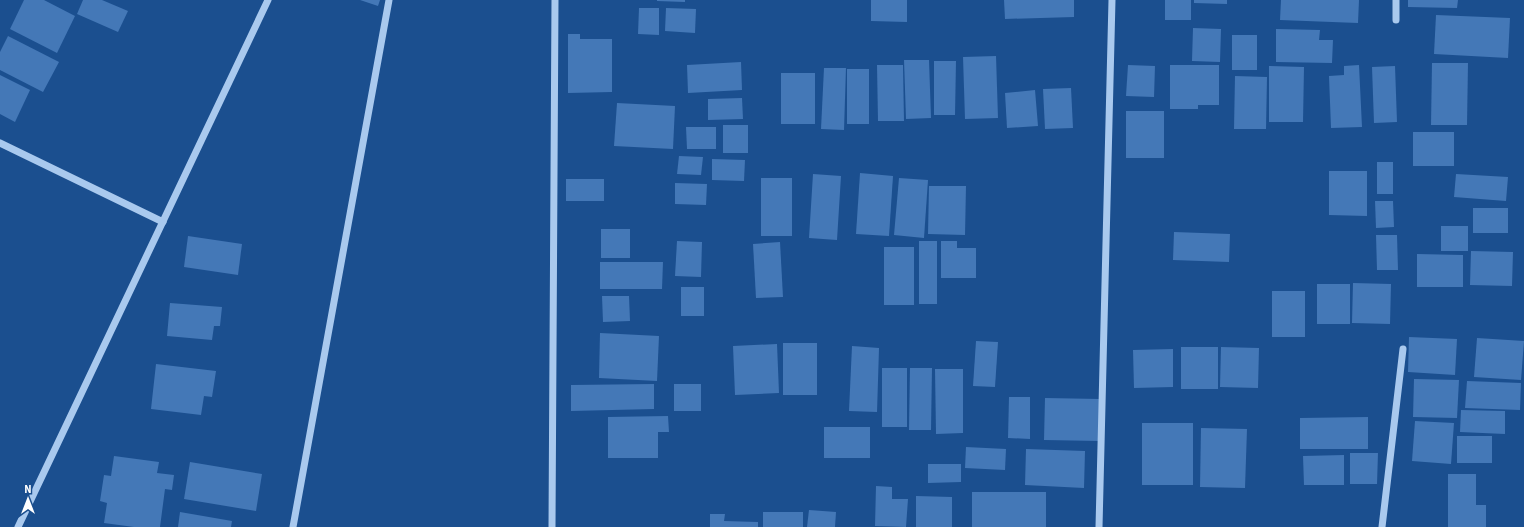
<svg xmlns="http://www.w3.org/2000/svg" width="1524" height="527" font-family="'Source Sans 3',sans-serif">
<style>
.building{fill:#4478b7}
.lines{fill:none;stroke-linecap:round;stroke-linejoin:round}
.minor{stroke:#a9c9ee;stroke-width:7}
</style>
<rect width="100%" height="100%" fill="#1b4f8f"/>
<g class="building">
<polygon points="24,0 44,0 75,16 57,53 10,29"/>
<polygon points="83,0 102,0 128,11 118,32 77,14"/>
<polygon points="360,0 380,0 378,6"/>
<polygon points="657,0 685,0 685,2 657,1"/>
<polygon points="871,0 907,0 907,22 871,21"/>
<polygon points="1004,0 1074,0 1074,17 1005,19"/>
<rect x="1165" y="0" width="26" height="20"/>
<polygon points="1194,0 1227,0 1227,4 1194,3"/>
<polygon points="1281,0 1359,0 1358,23 1280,20"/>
<polygon points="1408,0 1458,0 1457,8 1408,7"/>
<polygon points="639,8 659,8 659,35 638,34"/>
<polygon points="666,8 696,9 695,33 665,31"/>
<polygon points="1436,15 1510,18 1508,58 1434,54"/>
<polygon points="1193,28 1221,29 1220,62 1192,61"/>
<polygon points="1276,29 1320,30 1319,40 1333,40 1332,63 1276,62"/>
<polygon points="568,34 580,34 580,39 612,39 612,92 568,93"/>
<rect x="1232" y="35" width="25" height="35"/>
<polygon points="8,36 59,62 43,92 0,70 0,52"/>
<polygon points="996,56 998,118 965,119 963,57"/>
<polygon points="904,60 929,60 931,118 906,119"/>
<polygon points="934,61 956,61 955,115 934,115"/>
<polygon points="741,62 742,90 688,93 687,65"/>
<polygon points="1432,63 1468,63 1467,125 1431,125"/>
<polygon points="877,65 903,65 904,121 878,121"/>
<polygon points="1128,65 1155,66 1154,97 1126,96"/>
<polygon points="1170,65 1219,65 1219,105 1198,105 1198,109 1170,109"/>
<polygon points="1359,65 1362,127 1331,128 1329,76 1344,75 1344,66"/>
<polygon points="1269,66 1304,67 1303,122 1269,122"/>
<polygon points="1395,66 1397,122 1374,123 1372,67"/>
<polygon points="824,68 846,68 844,130 821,129"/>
<rect x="847" y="69" width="22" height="55"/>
<rect x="781" y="73" width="34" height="51"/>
<polygon points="0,75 30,90 15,122 0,114"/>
<polygon points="1235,76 1267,77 1266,129 1234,129"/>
<polygon points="1071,88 1073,128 1045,129 1043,89"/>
<polygon points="1035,90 1038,126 1007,128 1005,93"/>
<polygon points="742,98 743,119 708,120 708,99"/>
<polygon points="617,103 675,106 673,149 614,146"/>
<rect x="1126" y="111" width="38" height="47"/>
<rect x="723" y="125" width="25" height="28"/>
<polygon points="686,127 716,127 716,149 687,149"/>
<rect x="1413" y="132" width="41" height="34"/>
<polygon points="679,156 703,157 701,175 677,174"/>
<polygon points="712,159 745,160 744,181 712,180"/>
<rect x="1377" y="162" width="16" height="32"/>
<polygon points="1329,171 1367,171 1367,216 1329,215"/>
<polygon points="860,173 893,176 889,236 856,234"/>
<polygon points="813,174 841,176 837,240 809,238"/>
<polygon points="1456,174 1508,177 1506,201 1454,197"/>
<rect x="761" y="178" width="31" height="58"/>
<polygon points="899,178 928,180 924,238 894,235"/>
<rect x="566" y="179" width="38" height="22"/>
<polygon points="675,183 707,184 706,205 675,204"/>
<polygon points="929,186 966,186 965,235 928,234"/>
<polygon points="1375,201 1393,201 1394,227 1376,228"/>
<rect x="1473" y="208" width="35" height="25"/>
<rect x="1441" y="226" width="27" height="25"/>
<rect x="601" y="229" width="29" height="29"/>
<polygon points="1174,232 1230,234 1229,262 1173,260"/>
<polygon points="1376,235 1397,235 1398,270 1377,270"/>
<polygon points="188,236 242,244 238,275 184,267"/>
<polygon points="677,241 702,242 701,277 675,276"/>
<rect x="919" y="241" width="18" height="63"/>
<polygon points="941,241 957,241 957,248 976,248 976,278 941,278"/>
<polygon points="780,242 783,297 756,298 753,244"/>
<rect x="884" y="247" width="30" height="58"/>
<polygon points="1471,251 1513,252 1512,286 1470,285"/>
<polygon points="1417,254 1463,255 1463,287 1417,287"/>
<polygon points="600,262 663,262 662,289 600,289"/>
<polygon points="1353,283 1391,284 1390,324 1352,323"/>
<rect x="1317" y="284" width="33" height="40"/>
<rect x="681" y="287" width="23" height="29"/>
<rect x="1272" y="291" width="33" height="46"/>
<polygon points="602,296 629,296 630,321 603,322"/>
<polygon points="170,303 222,307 220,326 214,326 212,340 167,336"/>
<polygon points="600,333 659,336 657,381 599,378"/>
<polygon points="1409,337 1457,339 1455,375 1408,372"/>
<polygon points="1477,338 1524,341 1521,380 1474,377"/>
<polygon points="976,341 998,342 995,387 973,386"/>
<rect x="783" y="343" width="34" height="52"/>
<polygon points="777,344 779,393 735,395 733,346"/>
<polygon points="852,346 879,348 877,412 849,411"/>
<rect x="1181" y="347" width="37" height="42"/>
<polygon points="1221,347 1259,348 1258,388 1220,387"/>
<polygon points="1173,349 1173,387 1134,388 1133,350"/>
<polygon points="156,364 216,371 212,397 204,396 201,415 151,409"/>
<rect x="882" y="368" width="25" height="59"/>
<polygon points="910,368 932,368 931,430 909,430"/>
<polygon points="935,369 963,369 963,433 936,434"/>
<polygon points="1414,379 1459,380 1457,418 1413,417"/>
<polygon points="1467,381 1521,383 1520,410 1465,408"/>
<polygon points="654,384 654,409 571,411 571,385"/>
<rect x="674" y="384" width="27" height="27"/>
<polygon points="1009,397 1030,397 1030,439 1008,438"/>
<polygon points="1045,398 1100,399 1100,441 1044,440"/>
<polygon points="1461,410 1505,411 1505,434 1460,432"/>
<polygon points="668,416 669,432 658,432 658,458 608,458 608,417"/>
<polygon points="1368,417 1368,449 1300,449 1300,418"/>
<polygon points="1415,421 1454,423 1451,464 1412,461"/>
<rect x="1142" y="423" width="51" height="62"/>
<rect x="824" y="427" width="46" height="31"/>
<polygon points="1201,428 1247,429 1245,488 1200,487"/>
<rect x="1457" y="436" width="35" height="27"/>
<polygon points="966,447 1006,449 1005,470 965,468"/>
<polygon points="1026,449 1085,451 1084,488 1025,485"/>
<polygon points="1350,453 1378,453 1377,484 1350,484"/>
<polygon points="1344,455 1344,485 1304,485 1303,456"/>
<polygon points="114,456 159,462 157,473 174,475 172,490 165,489 160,527 134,527 104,523 107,503 100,501 104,475 111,476"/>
<polygon points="190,462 262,474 256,511 184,499"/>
<polygon points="928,464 961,464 961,482 928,483"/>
<polygon points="1448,474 1476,474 1476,505 1486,505 1486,527 1448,527"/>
<polygon points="876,486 892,487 892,499 908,499 906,527 875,526"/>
<rect x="972" y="492" width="74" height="35"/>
<polygon points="916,496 952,497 952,527 916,527"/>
<polygon points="809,510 836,512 835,527 807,527"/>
<polygon points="180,512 232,521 231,527 178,527"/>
<rect x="763" y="512" width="40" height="15"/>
<polygon points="710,514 725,514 724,521 758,522 758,527 710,527"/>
</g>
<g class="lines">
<g class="minor">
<polyline points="1396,20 1396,0"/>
<polyline points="0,143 163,222"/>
<polyline points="18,527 268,0"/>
<polyline points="293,527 389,0"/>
<polyline points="552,527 555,0"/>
<polyline points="1099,527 1112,0"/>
<polyline points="1382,527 1403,349"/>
</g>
</g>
<g transform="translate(28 499)" stroke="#1b4f8f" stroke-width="3" paint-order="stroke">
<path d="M0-3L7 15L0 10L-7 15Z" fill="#ffffff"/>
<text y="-6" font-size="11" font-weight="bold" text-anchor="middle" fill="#ffffff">N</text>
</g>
</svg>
